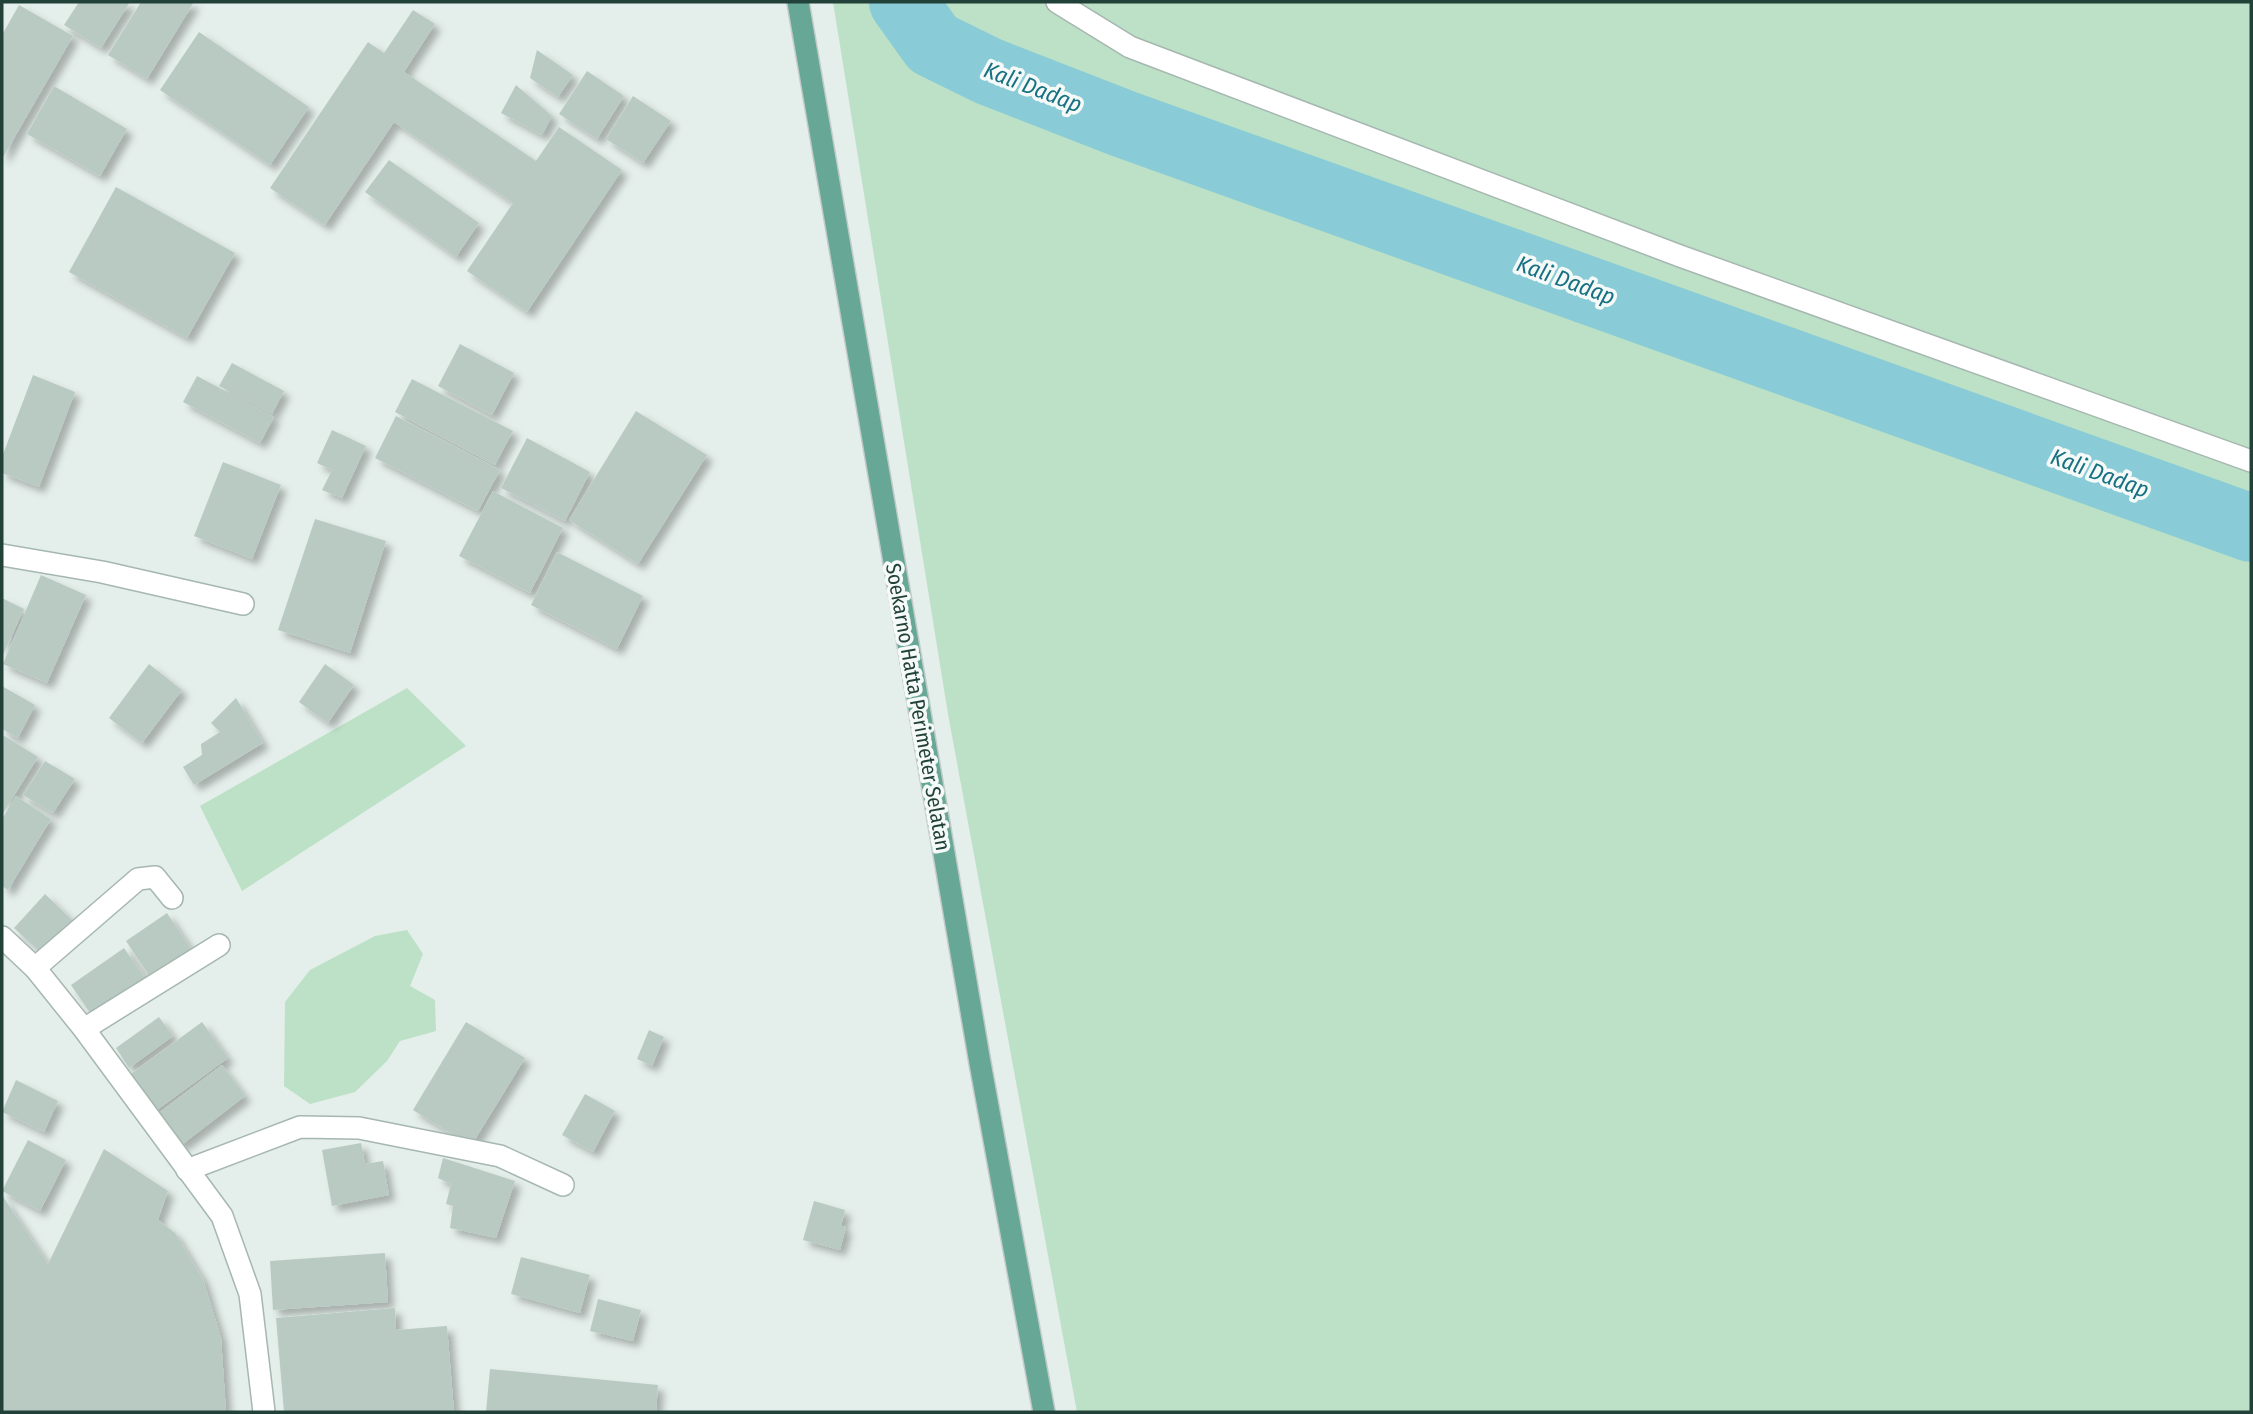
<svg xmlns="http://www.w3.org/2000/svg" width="2253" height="1414" font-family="'Fira Sans Condensed',sans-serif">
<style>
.green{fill:#bce1c6}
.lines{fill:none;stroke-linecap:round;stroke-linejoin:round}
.river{stroke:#89cbd6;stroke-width:68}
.building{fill:#b9cac3;filter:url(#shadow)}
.minor-casing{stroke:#a6b7b1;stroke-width:24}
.major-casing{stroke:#c1cac8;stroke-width:24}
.minor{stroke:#fff;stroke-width:21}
.major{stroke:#66a796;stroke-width:21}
.labels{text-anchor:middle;stroke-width:7;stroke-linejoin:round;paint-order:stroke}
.street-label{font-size:21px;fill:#224239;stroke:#f5faf8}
.water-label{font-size:23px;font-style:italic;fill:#177182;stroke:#f5faf8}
</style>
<defs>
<filter id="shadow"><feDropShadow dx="6" dy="6" stdDeviation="3.5" flood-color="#0004"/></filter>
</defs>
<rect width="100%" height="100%" fill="#e4eeea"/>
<g class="green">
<polygon points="833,2 2251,2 2251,1412 1077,1412 948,714"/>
<polygon points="407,688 466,746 242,891 200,806"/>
<polygon points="407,930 423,954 410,986 435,1000 436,1031 400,1041 387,1061 355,1092 310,1104 284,1086 285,1002 310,970 375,936"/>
</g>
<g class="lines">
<polyline class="river" points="903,2 933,44 988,71 1124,124 2251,528"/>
</g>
<g class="building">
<polygon points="79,2 130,2 101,48 64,25"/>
<polygon points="141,2 194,2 147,79 108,55"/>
<polygon points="19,5 73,36 2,159 2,35"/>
<polygon points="413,10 435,24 404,72 536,161 559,127 622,170 527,312 467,271 513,203 394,122 325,225 270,188 368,42 384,53"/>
<polygon points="199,32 309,107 270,165 160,90"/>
<polygon points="537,50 573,75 558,97 530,78"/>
<polygon points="587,71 624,96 597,139 559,114"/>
<polygon points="516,85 552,116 542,135 501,113"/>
<polygon points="54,86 127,129 100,176 27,134"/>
<polygon points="633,96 671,121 643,163 606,139"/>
<polygon points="389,160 479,223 456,257 365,192"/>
<polygon points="116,187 235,253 187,338 69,272"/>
<polygon points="460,344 514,373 492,415 438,386"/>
<polygon points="232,363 284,391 272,414 219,386"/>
<polygon points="33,375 75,392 39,487 2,473 2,457"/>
<polygon points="197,376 274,417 260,443 183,402"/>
<polygon points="412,379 513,431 495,465 395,412"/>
<polygon points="636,411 707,455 638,564 569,520"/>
<polygon points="396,416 500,470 478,511 375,458"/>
<polygon points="332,430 366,446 342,498 322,490 332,470 317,463"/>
<polygon points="527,438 590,472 565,521 501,488"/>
<polygon points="223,462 281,485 252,559 194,536"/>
<polygon points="493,491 563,528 530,593 459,556"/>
<polygon points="315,519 386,541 350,653 278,630"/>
<polygon points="557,552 643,596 617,649 531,605"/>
<polygon points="41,575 86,595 47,683 3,664"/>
<polygon points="2,598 24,609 2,657"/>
<polygon points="149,664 182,690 142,743 109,718"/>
<polygon points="325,664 354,685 328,723 299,702"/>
<polygon points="2,686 35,705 18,738 2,729"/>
<polygon points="236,698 263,743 194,785 183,767 202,755 201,744 220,732 211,723"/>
<polygon points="3,735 38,757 2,815 2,737"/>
<polygon points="45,761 75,779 53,813 23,795"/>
<polygon points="16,796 51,819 8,890 2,886 2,819"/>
<polygon points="45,894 73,921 42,954 14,928"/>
<polygon points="167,913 193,952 152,980 126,941"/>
<polygon points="124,948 146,980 93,1017 71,985"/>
<polygon points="159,1017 173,1036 129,1068 116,1048"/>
<polygon points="202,1022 228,1058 150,1115 124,1079"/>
<polygon points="466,1022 525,1058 471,1146 413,1110"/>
<polygon points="649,1030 664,1037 652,1066 637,1059"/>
<polygon points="222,1065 245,1096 180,1146 156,1115"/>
<polygon points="16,1080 58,1101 44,1132 2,1112"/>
<polygon points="585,1094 615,1111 593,1152 562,1135"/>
<polygon points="28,1140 66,1160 40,1211 2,1191"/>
<polygon points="361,1143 365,1164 383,1161 389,1195 332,1206 322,1150"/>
<polygon points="104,1149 168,1191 158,1220 175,1233 203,1279 221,1338 226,1412 2,1412 2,1195 48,1264"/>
<polygon points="443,1158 515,1181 496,1238 450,1228 453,1206 446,1204 451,1184 438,1178"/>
<polygon points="814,1201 845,1210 841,1226 846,1227 840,1250 803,1240"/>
<polygon points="385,1253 388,1302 273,1310 270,1261"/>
<polygon points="521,1257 590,1275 580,1313 511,1294"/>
<polygon points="598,1299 641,1310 633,1341 590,1331"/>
<polygon points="395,1308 396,1330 447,1326 454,1412 284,1412 276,1318"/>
<polygon points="490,1369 658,1385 656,1412 486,1412"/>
</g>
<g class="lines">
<defs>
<g id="minor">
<polyline points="1057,2 1130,47 1680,256 2251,461"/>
<polyline points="2,555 102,572 243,604"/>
<polyline points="2,937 35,968 84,1029 222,1216 250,1294 264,1412"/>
<polyline points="35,968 138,879 155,877 172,898"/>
<polyline points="84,1029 219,945"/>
<polyline points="187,1170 300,1127 359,1128 500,1156 563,1185"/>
</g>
<polyline id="major" points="798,2 980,1063 1044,1412"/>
</defs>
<use href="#minor" class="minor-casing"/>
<use href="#major" class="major-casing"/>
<use href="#minor" class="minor"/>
<use href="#major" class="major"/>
</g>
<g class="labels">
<g class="street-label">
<text transform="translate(918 707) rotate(80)" y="7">Soekarno Hatta Perimeter Selatan</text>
</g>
<g class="water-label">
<text transform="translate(1033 87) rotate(21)" y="8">Kali Dadap</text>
<text transform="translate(1566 280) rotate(20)" y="8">Kali Dadap</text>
<text transform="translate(2100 473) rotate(20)" y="8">Kali Dadap</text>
</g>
</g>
<rect width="2253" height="1414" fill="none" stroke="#224239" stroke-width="7"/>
</svg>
